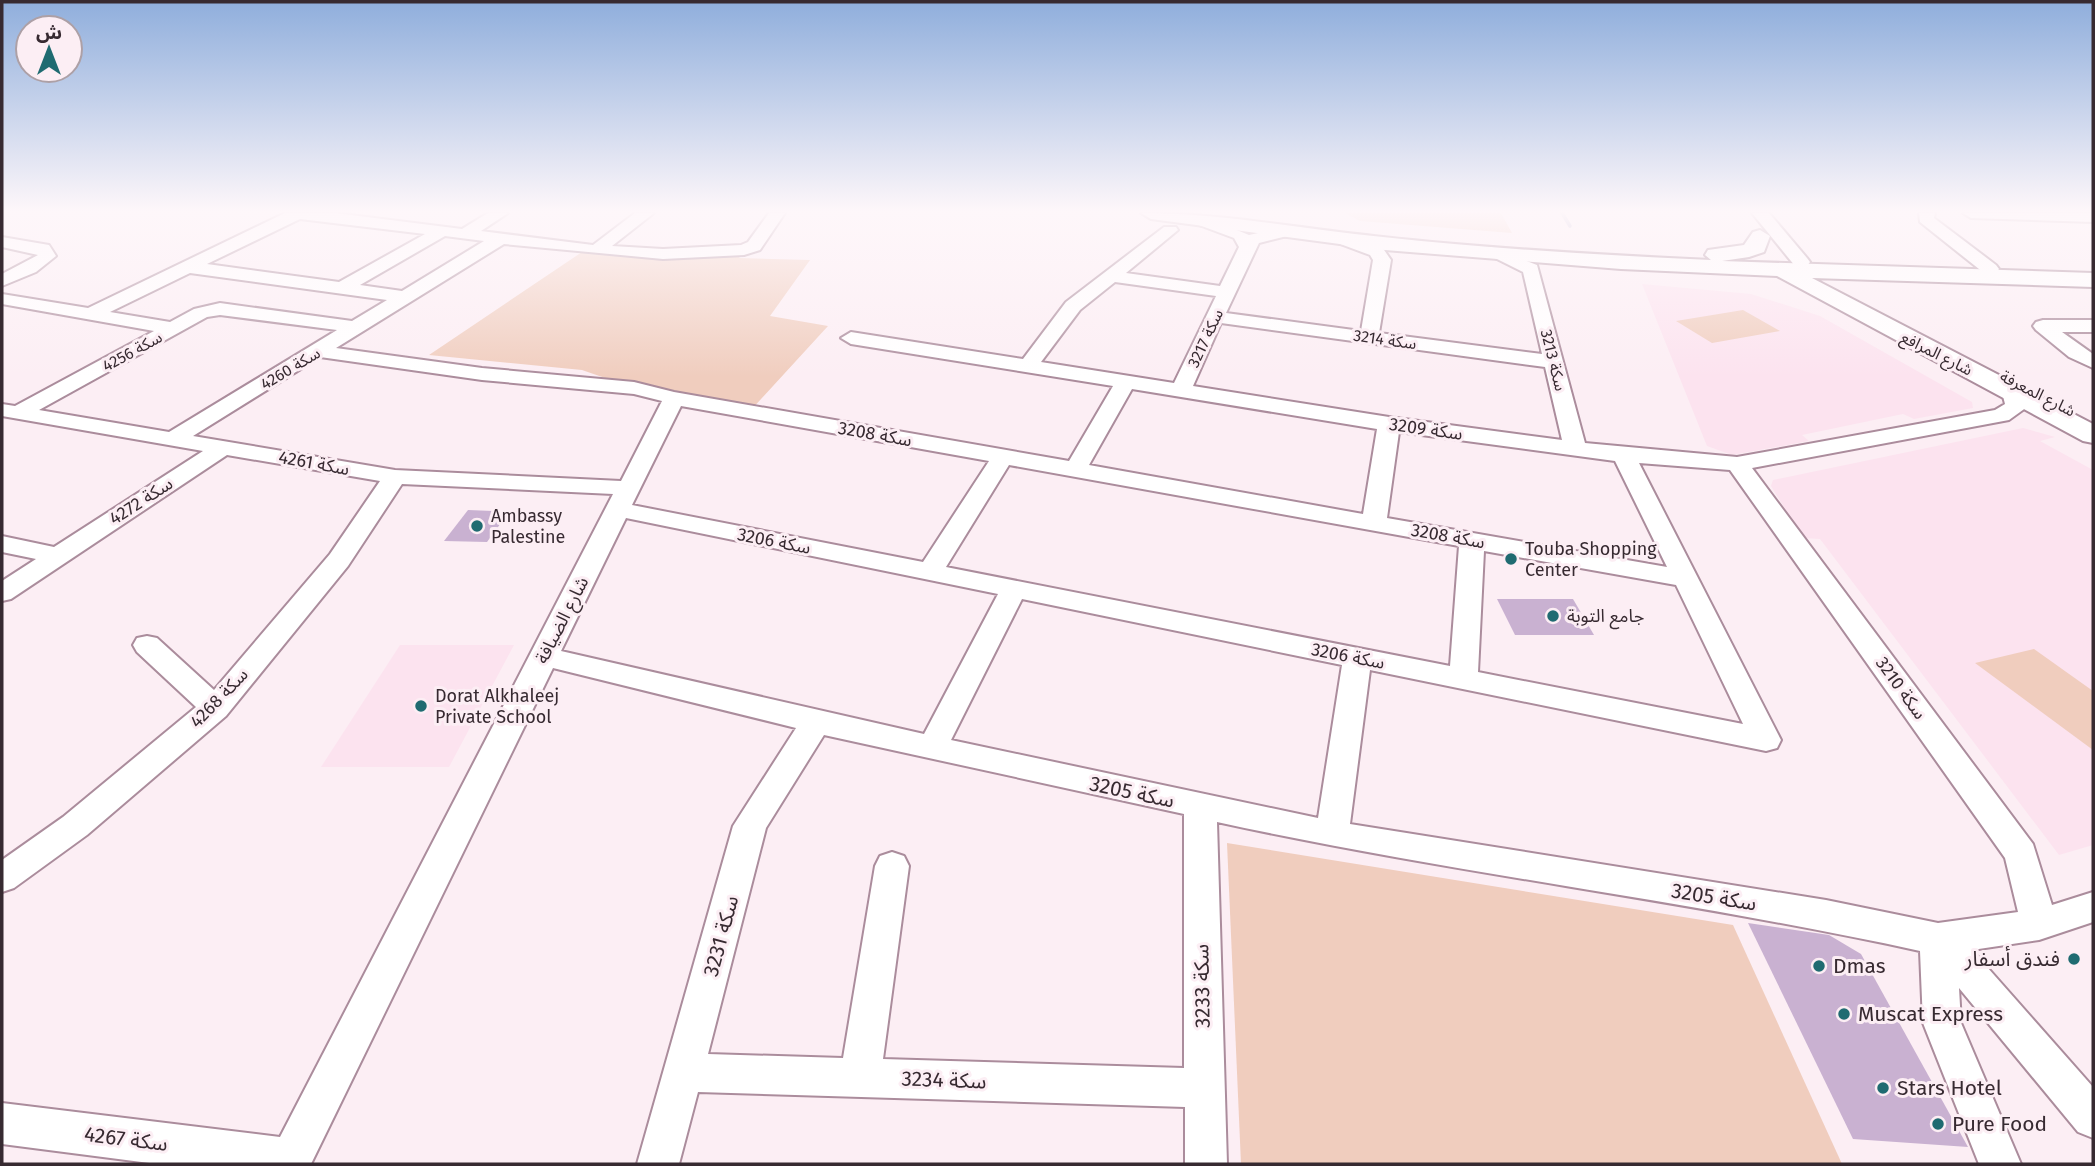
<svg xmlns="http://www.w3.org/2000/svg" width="2095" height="1166" font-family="'Fira Sans','Noto Sans Arabic',sans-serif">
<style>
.built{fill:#fce3ef}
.green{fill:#f0cdbe}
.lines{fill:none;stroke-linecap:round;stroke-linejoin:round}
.stream{stroke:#a9a5ca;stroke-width:3.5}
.building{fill:#c9b1d1}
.minor-casing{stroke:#ab8c9c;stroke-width:4}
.major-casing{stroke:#ab8c9c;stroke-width:4}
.minor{fill:#fff;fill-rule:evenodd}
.major{fill:#fff;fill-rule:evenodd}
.poi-dot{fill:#1f6b71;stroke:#fceef4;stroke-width:2.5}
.labels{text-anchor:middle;stroke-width:6;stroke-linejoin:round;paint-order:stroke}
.far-street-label{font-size:16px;fill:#372a31;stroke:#fceef4}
.street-label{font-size:18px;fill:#372a31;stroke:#fceef4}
.poi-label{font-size:18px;fill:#372a31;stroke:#fceef4;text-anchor:start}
.near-street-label{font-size:21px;fill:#372a31;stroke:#fceef4}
.near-poi-label{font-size:21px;fill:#372a31;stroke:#fceef4;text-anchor:start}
</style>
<rect width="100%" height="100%" fill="#fceef4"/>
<g class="built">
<polygon points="1642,284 1751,294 1820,316 1972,402 1973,408 1914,419 1903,414 1802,435 1809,441 1732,455 1707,446"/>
<polygon points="2023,428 2055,437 2040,441 2093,470 2093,845 2059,855 1820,539 1803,538 1771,486 1773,480"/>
<polygon points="400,645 514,645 449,767 321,767"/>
</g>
<g class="green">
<polygon points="1345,213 1501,213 1512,233 1360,221"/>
<polygon points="585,250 744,251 739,258 810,260 770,316 828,326 750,411 634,388 582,370 429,355"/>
<polygon points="1743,310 1780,331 1712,343 1676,321"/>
<polygon points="2034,649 2093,691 2093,750 1975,663"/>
<polygon points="1227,843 1733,925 1842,1164 1241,1164"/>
</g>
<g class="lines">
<polyline class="stream" points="1562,213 1570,226"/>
</g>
<g class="building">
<polygon points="468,510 493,511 509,512 487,542 444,541"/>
<polygon points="1497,599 1573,599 1594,635 1515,635"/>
<polygon points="1748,923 1829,935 1861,954 1968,1147 1853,1139"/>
</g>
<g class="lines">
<defs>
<g id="minor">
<path d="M 285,213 L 335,213 L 462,229 L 488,213 L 508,213 L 481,231 L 593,245 L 635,213 L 654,213 L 612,246 L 663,249 L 741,245 L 748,242 L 769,213 L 785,213 L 760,250 L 744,255 L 663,259 L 504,244 L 336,348 L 482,368 L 634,382 L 674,392 L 1069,461 L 1113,386 L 851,344 L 841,338 L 851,332 L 1023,359 L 1066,302 L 1164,227 L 1176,227 L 1178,230 L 1126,273 L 1220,286 L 1239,247 L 1234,238 L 1199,225 L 1199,219 L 1205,217 L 1249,235 L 1285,227 L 1293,232 L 1291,235 L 1259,243 L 1226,313 L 1361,331 L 1373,260 L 1370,255 L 1335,242 L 1333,238 L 1341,233 L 1382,247 L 1391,260 L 1379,333 L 1542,354 L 1523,272 L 1483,252 L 1491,247 L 1537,265 L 1585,443 L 1737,457 L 1995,410 L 2005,404 L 2002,392 L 2005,388 L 2019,388 L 2027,407 L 2009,420 L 1752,468 L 2033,844 L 2052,905 L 2093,892 L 2093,922 L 2039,940 L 1972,950 L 2093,1087 L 2093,1138 L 2078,1132 L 1959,988 L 1961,1023 L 2021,1164 L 1979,1164 L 1923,1023 L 1920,951 C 1687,900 1450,873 1217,822 L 1227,1164 L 1185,1164 L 1185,1107 L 698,1092 L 679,1164 L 637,1164 L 733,826 L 796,728 L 553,668 L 311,1164 L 157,1164 L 2,1144 L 2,1103 L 280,1137 L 613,494 L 402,484 L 348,566 L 226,716 L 87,835 L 14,888 L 2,892 L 2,860 L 63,817 L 196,707 L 137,652 L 133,645 L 137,638 L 147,636 L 157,638 L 214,690 L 330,554 L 380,481 L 227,455 L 11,599 L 2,601 L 2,581 L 36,559 L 2,552 L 2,536 L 54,547 L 203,451 L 2,416 L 2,404 L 15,406 L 154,331 L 2,304 L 2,294 L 88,308 ZM 300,219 L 425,234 L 339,282 L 207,264 ZM 445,236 L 484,241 L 402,291 L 360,285 ZM 190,273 L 387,300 L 352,321 L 220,303 L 194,309 L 170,322 L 110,312 ZM 1115,282 L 1216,296 L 1174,383 L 1041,362 L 1080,310 ZM 220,315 L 337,330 L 169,432 L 39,410 L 207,317 ZM 1221,323 L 1545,367 L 1562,440 L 1389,417 L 1193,386 ZM 320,357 L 482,380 L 634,394 L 662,401 L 621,481 L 395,470 L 193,436 ZM 1132,389 L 1377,429 L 1363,514 L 1089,465 ZM 681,406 L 989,461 L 923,562 L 632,505 ZM 1399,432 L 1615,461 L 1667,567 L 1387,518 ZM 1639,463 L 1730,470 L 2005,858 L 2018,912 L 1938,923 L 1826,900 L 1350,824 L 1370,670 L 1766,751 L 1777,748 L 1781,740 ZM 1009,465 L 1459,546 L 1450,666 L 946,567 ZM 626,518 L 998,594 L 924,734 L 561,651 ZM 1484,551 L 1676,585 L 1743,724 L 1478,672 ZM 1022,599 L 1342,665 L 1318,818 L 951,740 ZM 824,735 L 1184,814 L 1184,1068 L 883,1059 L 909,866 L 904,856 L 892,852 L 880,856 L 875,866 L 843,1058 L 708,1054 L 766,828 Z"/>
<polygon points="1752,213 1769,213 1807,258 1810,262 1807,266 1795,266"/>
<polygon points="1919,213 1935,213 1934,218 1996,265 1999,269 1996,273 1984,273 1920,222"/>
<polygon points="1963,213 2093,213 2093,222 1971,218"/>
<polygon points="2,237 49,245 56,256 36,272 2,286 2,274 38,255 2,247"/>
<polygon points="2043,320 2093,320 2093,332 2062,332 2093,354 2093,368 2069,357 2036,330 2033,326 2036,322"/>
</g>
<path id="major" d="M 1141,213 C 1222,213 1303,229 1383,237 C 1492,249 1602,255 1711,260 L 1705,255 L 1708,250 L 1744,245 L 1753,232 L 1760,230 L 1770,236 L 1764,252 L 1749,257 L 1722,261 L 2093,273 L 2093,287 L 1812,278 L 2093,424 L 2093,443 L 2083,441 L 1777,276 L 1621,269 L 1385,250 L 1151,219 Z"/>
</defs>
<use href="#minor" class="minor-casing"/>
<use href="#major" class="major-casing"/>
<use href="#minor" class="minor"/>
<use href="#major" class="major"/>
</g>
<linearGradient id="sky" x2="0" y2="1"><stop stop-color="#8faedc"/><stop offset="0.56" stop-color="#fef7fa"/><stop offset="1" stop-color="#fef7fa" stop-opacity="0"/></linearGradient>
<rect width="2095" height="377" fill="url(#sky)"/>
<g class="poi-dot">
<circle cx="477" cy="526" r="7"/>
<circle cx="1511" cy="559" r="7"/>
<circle cx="1553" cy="616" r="7"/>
<circle cx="421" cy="706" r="7"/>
<circle cx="2074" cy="959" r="7"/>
<circle cx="1819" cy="966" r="7"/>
<circle cx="1844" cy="1014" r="7"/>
<circle cx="1883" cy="1088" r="7"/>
<circle cx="1938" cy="1124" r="7"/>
</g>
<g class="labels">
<g class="far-street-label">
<text transform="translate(1205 338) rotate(-65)" y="6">سكة 3217</text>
<text transform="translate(1385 339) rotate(8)" y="6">سكة 3214</text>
<text transform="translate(132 351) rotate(-29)" y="6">سكة 4256</text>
<text transform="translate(1937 353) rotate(27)" y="6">شارع المرافع</text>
<text transform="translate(1554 360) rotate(76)" y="6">سكة 3213</text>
<text transform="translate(290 368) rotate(-31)" y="6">سكة 4260</text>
<text transform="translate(2038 393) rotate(27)" y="6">شارع المعرفة</text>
</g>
<g class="street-label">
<text transform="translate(1426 429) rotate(8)" y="6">سكة 3209</text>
<text transform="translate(875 434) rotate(10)" y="6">سكة 3208</text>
<text transform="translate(314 463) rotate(10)" y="6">سكة 4261</text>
<text transform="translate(141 501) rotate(-33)" y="6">سكة 4272</text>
<text transform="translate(1448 536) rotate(10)" y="6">سكة 3208</text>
<text transform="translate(774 541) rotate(11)" y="6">سكة 3206</text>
<text transform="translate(562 620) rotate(-63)" y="6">شارع الضيافة</text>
<text transform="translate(1348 656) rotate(11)" y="6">سكة 3206</text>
<text transform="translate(1901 688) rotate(54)" y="6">سكة 3210</text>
<text transform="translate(219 698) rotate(-46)" y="6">سكة 4268</text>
</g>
<g class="poi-label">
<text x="491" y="522">Ambassy<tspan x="491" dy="21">Palestine</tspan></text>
<text x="1525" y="555">Touba Shopping<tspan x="1525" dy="21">Center</tspan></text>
<text x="1567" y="622">جامع التوبة</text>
<text x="435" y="702">Dorat Alkhaleej<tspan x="435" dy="21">Private School</tspan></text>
</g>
<g class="near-street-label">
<text transform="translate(1132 792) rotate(12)" y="7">سكة 3205</text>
<text transform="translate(1714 897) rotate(9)" y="7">سكة 3205</text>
<text transform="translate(721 936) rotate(-75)" y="7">سكة 3231</text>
<text transform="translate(1202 986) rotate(-91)" y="7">سكة 3233</text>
<text transform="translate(944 1080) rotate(2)" y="7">سكة 3234</text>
<text transform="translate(126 1139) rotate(7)" y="7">سكة 4267</text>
</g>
<g class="near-poi-label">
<text x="2060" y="966" text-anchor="end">فندق أسفار</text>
<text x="1833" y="973">Dmas</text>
<text x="1858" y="1021">Muscat Express</text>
<text x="1897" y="1095">Stars Hotel</text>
<text x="1952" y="1131">Pure Food</text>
</g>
</g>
<rect width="2095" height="1166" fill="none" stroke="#372a31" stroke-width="7"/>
<g transform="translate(49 49)"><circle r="33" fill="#fceef4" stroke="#ada0a6" stroke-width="2"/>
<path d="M0-5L12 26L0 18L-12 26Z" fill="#1f6b71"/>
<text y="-10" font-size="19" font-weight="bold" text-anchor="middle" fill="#372a31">ش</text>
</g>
</svg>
